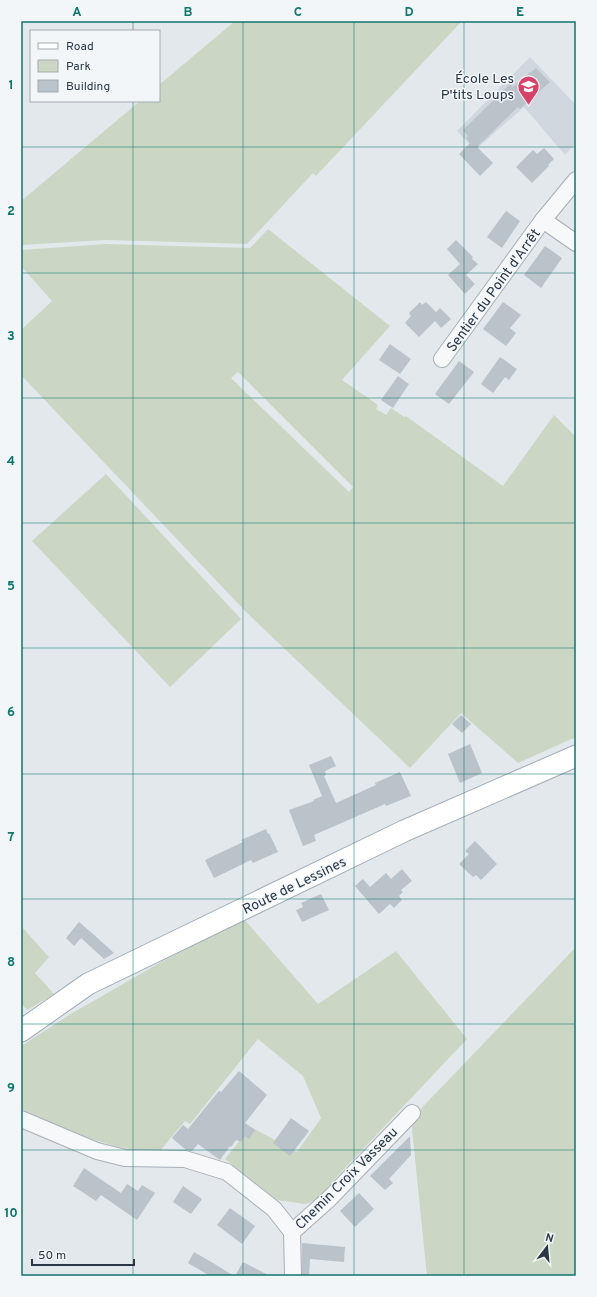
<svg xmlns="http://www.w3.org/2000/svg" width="597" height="1297" font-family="Overpass,sans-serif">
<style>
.built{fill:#d1d7de}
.green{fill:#cbd7c4;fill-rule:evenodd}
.building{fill:#bac2ca}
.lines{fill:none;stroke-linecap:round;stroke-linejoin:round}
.minor-casing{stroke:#a8afb7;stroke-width:18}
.major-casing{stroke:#a2adb9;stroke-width:23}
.minor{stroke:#f7f8fa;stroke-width:16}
.major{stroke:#fff;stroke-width:21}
.grid{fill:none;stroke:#0f766e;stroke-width:1;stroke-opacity:0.55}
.labels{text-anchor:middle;stroke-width:3;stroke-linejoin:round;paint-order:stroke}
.poi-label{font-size:14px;fill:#2a3746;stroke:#f3f6f9;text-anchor:end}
.street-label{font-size:14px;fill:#2a3746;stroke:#f3f6f9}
.neatline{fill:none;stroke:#0f766e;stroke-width:1.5}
.grid-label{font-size:13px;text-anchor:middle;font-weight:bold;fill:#0f766e}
</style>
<rect width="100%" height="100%" fill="#e3e8ec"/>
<polygon class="built" points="530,57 576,105 576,143 565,155 524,107 475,150 457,131"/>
<g class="green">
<polygon points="235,21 462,21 316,176 313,173 247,244 106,240 21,245 21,201 140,101 159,101 159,85"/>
<path d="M 268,229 L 390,326 L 342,380 L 378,405 L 376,409 L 386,415 L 391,408 L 404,417 L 406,416 L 503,486 L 554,415 L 576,437 L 576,737 L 518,763 L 461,713 L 410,768 L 247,613 L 21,375 L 21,330 L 52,301 L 21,266 L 21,250 L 106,244 L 250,248 ZM 238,372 L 353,487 L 349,492 L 231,378 Z"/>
<polygon points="106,474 241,619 170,687 32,541"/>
<path d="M 244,919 L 318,1004 L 396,951 L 467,1039 L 331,1183 L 334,1186 L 320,1199 L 305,1204 L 277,1200 L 225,1159 L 251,1127 L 297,1152 L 321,1118 L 303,1076 L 258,1039 L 190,1124 L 185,1121 L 159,1152 C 151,1151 143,1151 134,1150 C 94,1143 58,1126 21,1109 L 21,1046 L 69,1015 L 163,961 Z"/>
<polygon points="21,926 49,957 35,973 54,994 27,1010 21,1003"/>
<polygon points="576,947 576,1276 427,1276 411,1119"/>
</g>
<g class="building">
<polygon points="536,68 550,82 520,109 518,107 477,147 493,163 480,176 459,154 470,143 466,138 468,136 463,130 510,84 513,87 530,72 530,73"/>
<polygon points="544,148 554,159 548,165 549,166 532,183 516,167 533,150 537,154"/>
<polygon points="506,211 520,221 502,248 487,237"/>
<polygon points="456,240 473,257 472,259 478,264 466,275 475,284 465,294 448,275 460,264 447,249"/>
<polygon points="545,246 562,258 541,288 524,275"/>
<polygon points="420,302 422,305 426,302 436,312 440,308 451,319 441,328 435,321 419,337 405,323 411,316 409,313"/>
<polygon points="503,302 521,315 510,328 516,333 506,346 483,329"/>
<polygon points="390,344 411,359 400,374 379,360"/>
<polygon points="500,357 517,369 509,380 505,377 493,393 481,384"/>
<polygon points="459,361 474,372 449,404 435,394"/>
<polygon points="398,376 409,384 393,408 381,400"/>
<polygon points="461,715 471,724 462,733 452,724"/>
<polygon points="470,744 482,773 460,783 448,754"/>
<polygon points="331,756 336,766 325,771 326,775 324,776 336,803 376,785 375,783 400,772 411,796 386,806 385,804 314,835 316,841 303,846 289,810 314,801 313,800 322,796 309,765"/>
<polygon points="266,829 268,834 269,833 278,852 253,863 251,860 214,878 205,860 243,842 241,840"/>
<polygon points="475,841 497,864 481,880 476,875 473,877 459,864 469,854 465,851"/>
<polygon points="402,869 412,881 401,890 403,892 399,896 402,900 394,908 390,904 379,914 355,886 363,879 370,887 386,873 391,879"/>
<polygon points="321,894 329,910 302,922 296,910 303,907 301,903"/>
<polygon points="79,922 93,934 114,953 104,959 81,938 74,946 66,938"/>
<polygon points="239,1071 267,1095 245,1123 255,1130 249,1139 245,1136 241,1142 236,1140 231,1147 230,1146 220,1160 198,1144 192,1151 186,1150 172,1138 183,1125 188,1129 209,1103 219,1091 221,1092"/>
<polygon points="291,1118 309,1131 290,1156 273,1143"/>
<polygon points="410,1136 411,1155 389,1179 393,1183 385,1190 370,1176"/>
<polygon points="84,1168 121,1193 127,1184 138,1191 142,1185 155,1193 137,1220 101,1195 96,1201 73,1186"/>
<polygon points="183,1186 202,1199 191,1214 173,1202"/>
<polygon points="359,1193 374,1209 355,1227 340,1211"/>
<polygon points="230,1208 255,1226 242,1244 217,1225"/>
<polygon points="302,1243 345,1247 344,1262 310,1259 309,1276 302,1276"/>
<polygon points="194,1252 213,1263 234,1276 210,1276 188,1263"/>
<polygon points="243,1262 270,1276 235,1276"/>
</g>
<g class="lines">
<defs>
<g id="minor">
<polyline points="543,220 576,243"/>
<polyline points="442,359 543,220 576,180"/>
<polyline points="21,1119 97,1151 125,1158 185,1159 227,1172 274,1209 292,1232"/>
<polyline points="292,1232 329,1199 412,1113"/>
<polyline points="292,1232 293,1276"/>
</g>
<polyline id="major" points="21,1031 88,984 404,831 576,756"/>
</defs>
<use href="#minor" class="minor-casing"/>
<use href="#major" class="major-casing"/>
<use href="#minor" class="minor"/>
<use href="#major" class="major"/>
</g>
<path class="grid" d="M 133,21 L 133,31M 243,21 L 243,1276M 354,21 L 354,1276M 464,21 L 464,1276M 133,101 L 133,1276M 21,147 L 576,147M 21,273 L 576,273M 21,398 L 576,398M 21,523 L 576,523M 21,648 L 576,648M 21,774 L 576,774M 21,899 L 576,899M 21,1024 L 576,1024M 21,1150 L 576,1150"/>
<defs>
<symbol id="school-pin" viewBox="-11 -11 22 30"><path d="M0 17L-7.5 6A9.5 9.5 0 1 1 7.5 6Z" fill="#d74269" stroke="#f3f6f9"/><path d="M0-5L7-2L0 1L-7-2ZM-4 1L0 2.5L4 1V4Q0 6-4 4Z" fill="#fff"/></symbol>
</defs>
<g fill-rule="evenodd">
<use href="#school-pin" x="516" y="74" width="25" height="34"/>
</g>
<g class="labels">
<g class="poi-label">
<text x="514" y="83">École Les<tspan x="514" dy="16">P'tits Loups</tspan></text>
</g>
<g class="street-label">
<text transform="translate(493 290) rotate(-54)" y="5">Sentier du Point d'Arrêt</text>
<text transform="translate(294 885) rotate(-26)" y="5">Route de Lessines</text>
<text transform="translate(346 1178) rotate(-45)" y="5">Chemin Croix Vasseau</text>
</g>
</g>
<rect width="597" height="1297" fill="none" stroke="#f3f6f9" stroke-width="44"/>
<rect x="30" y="30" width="130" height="72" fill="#f3f6f9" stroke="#a3aab1"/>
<rect x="38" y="43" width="20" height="6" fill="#ffffff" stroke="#a3aab1"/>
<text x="66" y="50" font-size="12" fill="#2a3746">Road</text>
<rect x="38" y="60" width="20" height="12" fill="#cbd7c4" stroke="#a3aab1"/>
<text x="66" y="70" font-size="12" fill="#2a3746">Park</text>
<rect x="38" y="80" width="20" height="12" fill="#bac2ca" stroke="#a3aab1"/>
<text x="66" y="90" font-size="12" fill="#2a3746">Building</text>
<g transform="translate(547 1247) rotate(16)" stroke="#f3f6f9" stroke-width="3" paint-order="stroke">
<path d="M0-3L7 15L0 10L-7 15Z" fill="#2a3746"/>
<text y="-6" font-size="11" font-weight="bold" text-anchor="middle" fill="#2a3746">N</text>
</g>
<path d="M32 1259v6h102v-6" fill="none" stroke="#2a3746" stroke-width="2"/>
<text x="38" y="1259" font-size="12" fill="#2a3746" stroke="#f3f6f9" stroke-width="3" paint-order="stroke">50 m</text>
<rect x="22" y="22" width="553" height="1253" class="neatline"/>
<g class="grid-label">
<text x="77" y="16">A</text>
<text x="188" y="16">B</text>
<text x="298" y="16">C</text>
<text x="409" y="16">D</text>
<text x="520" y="16">E</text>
<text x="11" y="89">1</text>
<text x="11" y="215">2</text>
<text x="11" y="340">3</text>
<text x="11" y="465">4</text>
<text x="11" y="590">5</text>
<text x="11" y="716">6</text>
<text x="11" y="841">7</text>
<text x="11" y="966">8</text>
<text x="11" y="1092">9</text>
<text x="11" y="1217">10</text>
</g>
</svg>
